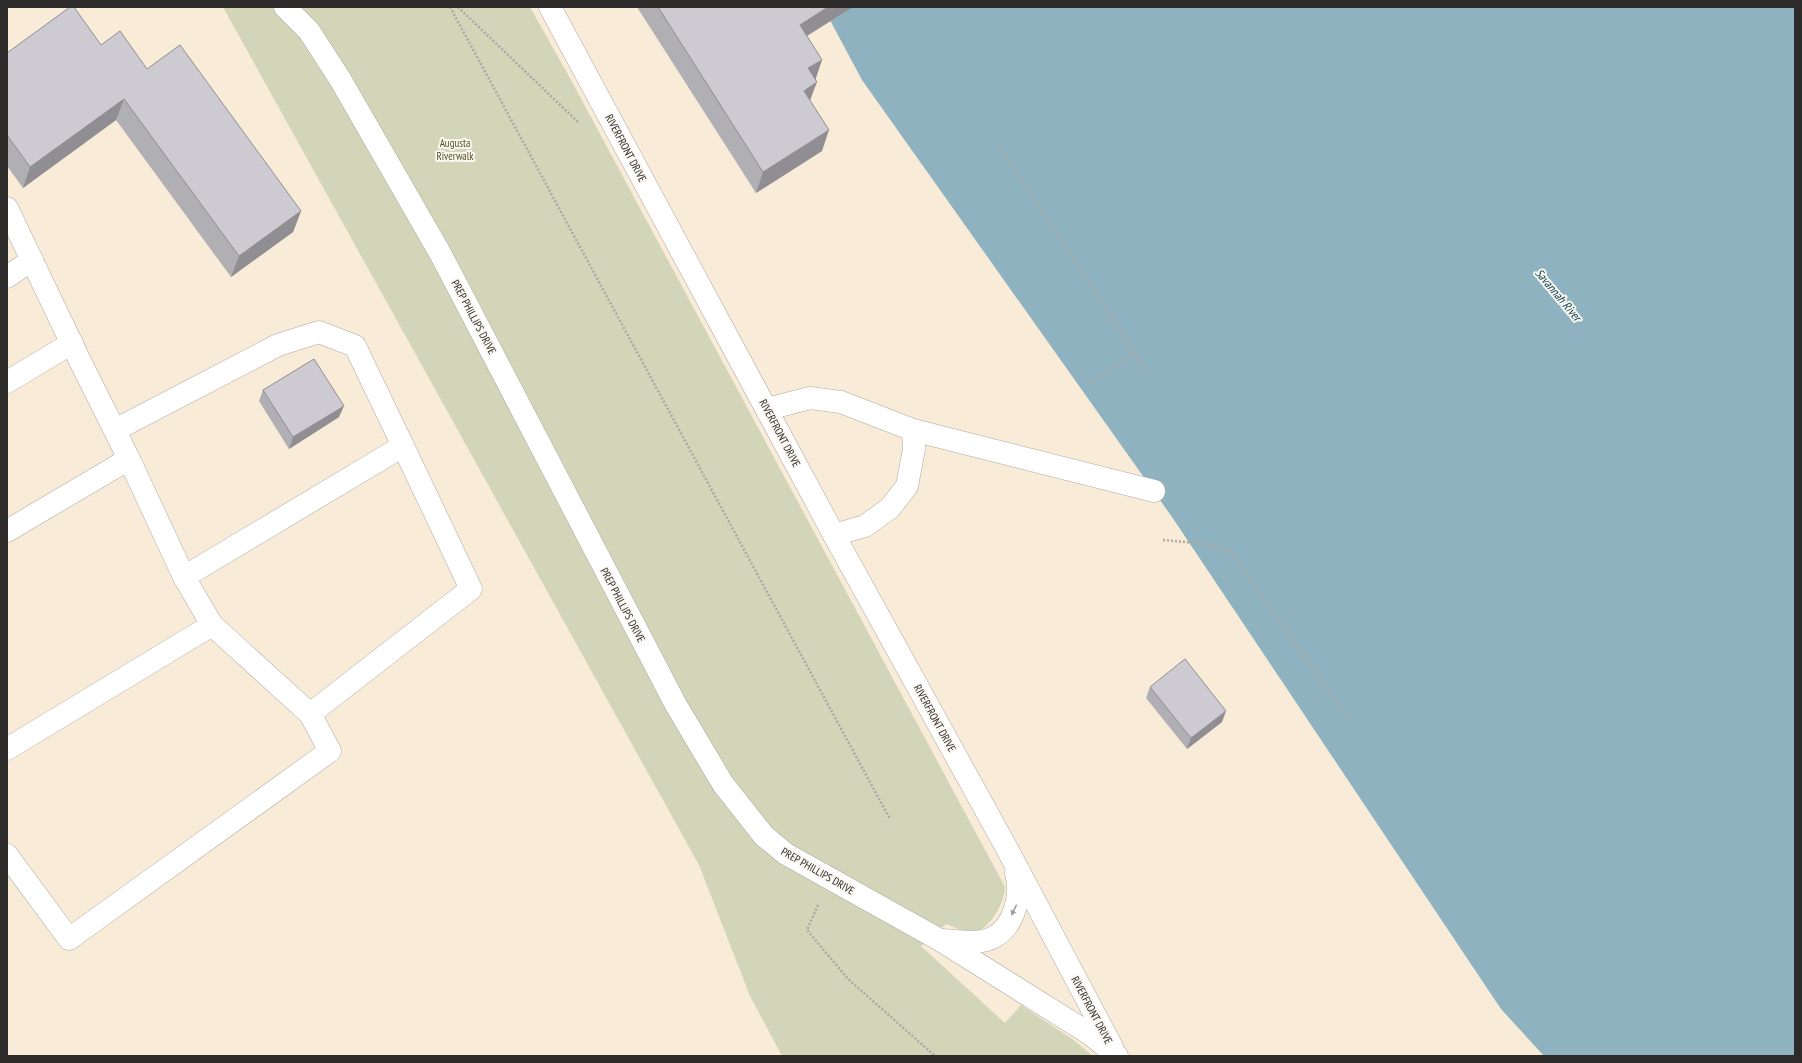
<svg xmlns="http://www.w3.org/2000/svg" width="1802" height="1063" font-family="'PT Sans Narrow',sans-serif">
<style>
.commercial{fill:#f8ebd7}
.green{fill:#d3d5b9}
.water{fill:#8eb2c0}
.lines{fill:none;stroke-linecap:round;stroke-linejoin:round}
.minor-casing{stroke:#aeaaa5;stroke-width:23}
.path{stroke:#aba8a4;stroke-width:2.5;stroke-dasharray:2 2;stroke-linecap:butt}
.minor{stroke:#fff;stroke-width:22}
.wall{fill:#b0afb4}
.shaded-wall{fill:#908e92}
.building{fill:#cdcbd1;stroke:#908e92}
.oneway{fill:#a0a09f}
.labels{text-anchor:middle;stroke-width:4;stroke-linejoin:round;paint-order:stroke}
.park-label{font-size:11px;fill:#545620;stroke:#faf6f1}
.street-label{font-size:11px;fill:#2c2b29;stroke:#faf6f1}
.water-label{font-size:12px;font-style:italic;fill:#043c4c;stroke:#faf6f1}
</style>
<rect width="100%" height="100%" fill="#faf6f1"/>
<polygon class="commercial" points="7,7 1058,7 1795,1039 1795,1056 7,1056"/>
<path class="green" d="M 223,7 L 530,7 L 571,80 L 1005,887 C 1005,902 991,927 976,932 C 966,935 955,927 946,924 L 921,946 L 1005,1023 L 1021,1005 L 1075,1041 L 1093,1056 L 782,1056 L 750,996 L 699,865 Z"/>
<polygon class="water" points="823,7 1795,7 1795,1056 1544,1056 1501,1009 1172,517 862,80"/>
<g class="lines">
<defs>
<g id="minor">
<polyline points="285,7 309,31 340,79 440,253 676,705 723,784 764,836 786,854 940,940 1090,1034 1117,1056"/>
<polyline points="550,7 834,535 1005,845 1112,1047"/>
<polyline points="7,208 81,363 129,459 184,577 212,625 310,714 330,751 69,939 7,855"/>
<polyline points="7,277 32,260"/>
<polyline points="7,382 72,343"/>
<polyline points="767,409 810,398 841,402 913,430 914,449 907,486 890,508 865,526 834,535"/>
<polyline points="115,430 278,345 319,332 355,346 403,446"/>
<polyline points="913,430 1154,491"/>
<polyline points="7,531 129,459"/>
<polyline points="184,577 403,446 471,589 310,714"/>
<polyline points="7,749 212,625"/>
<path d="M 942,940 C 958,941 980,945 994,937 C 1015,925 1022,894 1016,873"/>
</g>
</defs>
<use href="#minor" class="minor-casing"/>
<g class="path">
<polyline points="450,7 890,819"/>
<polyline points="458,7 579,123"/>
<polyline points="998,144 1146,370"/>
<polyline points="1090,383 1135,353"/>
<polyline points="1163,540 1206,544 1229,550 1350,721"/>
<polyline points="818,905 807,930 848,979 935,1056"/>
</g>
<use href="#minor" class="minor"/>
</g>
<g class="wall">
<polygon points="637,7 853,7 807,36 815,79 810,100 822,151 756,193"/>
<polygon points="101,45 301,211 293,232 231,277 116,120 23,188 7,166 7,53"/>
<polygon points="263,390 339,417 289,449 259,401"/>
<polygon points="1150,687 1222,722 1187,749 1146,698"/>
</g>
<g class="shaded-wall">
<polygon points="828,7 853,7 792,45 800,25"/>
<polygon points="822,60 815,81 808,68"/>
<polygon points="817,82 809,103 804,91"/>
<polygon points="124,99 116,120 23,188 30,167"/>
<polygon points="829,130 822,151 756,193 763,172"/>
<polygon points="301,211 293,232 231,277 239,256"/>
<polygon points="344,406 339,417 289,449 293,437"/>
<polygon points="1226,711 1222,722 1187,749 1191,738"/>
</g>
<g class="building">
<polygon points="70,7 74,7 101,45 120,31 147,69 180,45 301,211 239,256 124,99 30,167 7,135 7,53"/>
<polygon points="658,7 828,7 800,25 822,60 808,68 817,82 804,91 829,130 763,172"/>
<polygon points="314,359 344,406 293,437 263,390"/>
<polygon points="1185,659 1226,711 1191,738 1150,687"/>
</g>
<defs><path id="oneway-solid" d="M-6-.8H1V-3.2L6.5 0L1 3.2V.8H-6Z"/></defs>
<use class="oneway" href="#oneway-solid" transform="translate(1014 910) rotate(116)"/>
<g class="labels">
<g class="park-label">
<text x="455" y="147">Augusta<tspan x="455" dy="13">Riverwalk</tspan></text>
</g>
<g class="street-label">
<text transform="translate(626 148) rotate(62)" y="4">RIVERFRONT DRIVE</text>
<text transform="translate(474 317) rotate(62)" y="4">PREP PHILLIPS DRIVE</text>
<text transform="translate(780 433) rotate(62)" y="4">RIVERFRONT DRIVE</text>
<text transform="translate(623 605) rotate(62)" y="4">PREP PHILLIPS DRIVE</text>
<text transform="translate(935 718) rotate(61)" y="4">RIVERFRONT DRIVE</text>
<text transform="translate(818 871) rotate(30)" y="4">PREP PHILLIPS DRIVE</text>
<text transform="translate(1092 1010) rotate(62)" y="4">RIVERFRONT DRIVE</text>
</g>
<g class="water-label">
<text transform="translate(1558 295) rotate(50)" y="4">Savannah River</text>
</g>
</g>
<rect width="1802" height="1063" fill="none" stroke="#2c2b29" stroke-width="16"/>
</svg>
